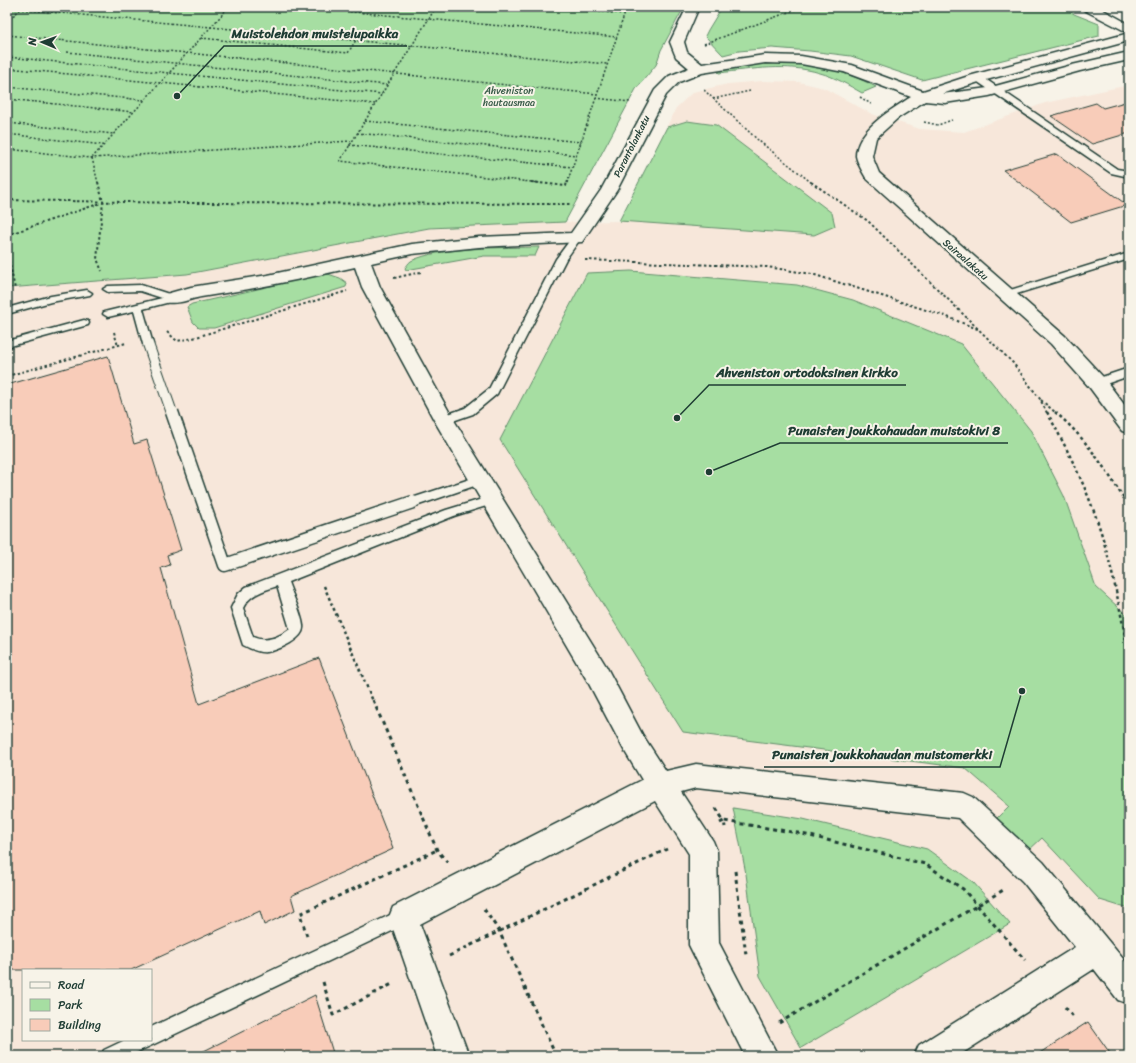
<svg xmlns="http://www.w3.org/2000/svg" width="1136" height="1063" font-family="Sriracha,sans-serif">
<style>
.built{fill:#f7e7da;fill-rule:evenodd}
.green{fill:#a6dea2;stroke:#628e6b}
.building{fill:#f8ccb9;stroke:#1f3d34}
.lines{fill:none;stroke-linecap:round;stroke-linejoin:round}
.lane-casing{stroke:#1f3d34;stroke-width:3}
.street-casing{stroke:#1f3d34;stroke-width:3}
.secondary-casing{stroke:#1f3d34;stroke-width:3}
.path-far3{stroke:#1f3d34;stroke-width:1.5;stroke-dasharray:2 2;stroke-linecap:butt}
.path-far2{stroke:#1f3d34;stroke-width:2;stroke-dasharray:2.5 2.5;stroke-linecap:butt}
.path-far1{stroke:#1f3d34;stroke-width:2.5;stroke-dasharray:3 3;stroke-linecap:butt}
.path{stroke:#1f3d34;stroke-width:3;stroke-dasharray:4 4;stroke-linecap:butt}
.lane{fill:#f7f3e8;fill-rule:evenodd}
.street{fill:#f7f3e8;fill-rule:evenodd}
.secondary{fill:#f7f3e8;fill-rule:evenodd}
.lane-bridge-far1-casing{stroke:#1f3d34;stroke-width:12;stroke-linecap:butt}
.lane-bridge-casing{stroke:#1f3d34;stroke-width:15;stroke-linecap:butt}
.lane-bridge-far1{stroke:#f7f3e8;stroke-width:10}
.lane-bridge{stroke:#f7f3e8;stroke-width:12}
.labels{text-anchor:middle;stroke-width:4;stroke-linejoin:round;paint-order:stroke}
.far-park-label{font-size:10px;fill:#3a5d4a;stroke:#f7f3e8}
.far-street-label{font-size:10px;fill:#1f3d34;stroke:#f7f3e8}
.leader{fill:none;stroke:#1f3d34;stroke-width:1.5}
.callout-dot{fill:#1f3d34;stroke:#f7f3e8;stroke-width:1.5}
.callout-label{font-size:13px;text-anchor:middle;font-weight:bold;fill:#1f3d34;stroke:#f7f3e8;stroke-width:4;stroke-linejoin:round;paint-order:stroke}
</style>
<rect width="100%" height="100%" fill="#f7f3e8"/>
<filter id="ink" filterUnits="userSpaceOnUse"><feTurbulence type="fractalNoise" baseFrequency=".025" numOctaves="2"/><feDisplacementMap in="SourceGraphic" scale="8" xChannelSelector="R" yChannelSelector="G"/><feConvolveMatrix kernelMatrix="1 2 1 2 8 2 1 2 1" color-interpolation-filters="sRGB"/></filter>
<g filter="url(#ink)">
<path class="built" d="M 763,81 L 799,82 L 824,88 L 872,114 L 920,129 L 964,132 L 1045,103 L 1129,85 L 1129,1056 L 7,1056 L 7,288 L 187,274 L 429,228 L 565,222 L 619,221 L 676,108 L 693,92 L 728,84 ZM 23,970 L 151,970 L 151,1040 L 23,1040 Z"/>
<g class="green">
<polygon points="7,7 684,7 661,50 656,65 636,89 565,222 429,228 187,274 7,288"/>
<polygon points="722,7 1064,7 1074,14 1099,24 1099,36 922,80 851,56 810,51 772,48 739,51 723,55 705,36 708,30"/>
<path d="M 777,63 C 814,65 843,69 876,87 L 862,93 C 848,85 835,77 820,73 C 787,63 753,69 719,73 L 716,70 L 753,64 Z"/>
<polygon points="687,121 716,125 832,213 835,226 814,235 619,221 667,127"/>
<path d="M 539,247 L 535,256 L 484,256 L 406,270 L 405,268 C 407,266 408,263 411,261 C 442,246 504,248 539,247 Z"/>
<polygon points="631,271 797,285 853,300 961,344 1031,431 1064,496 1096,587 1129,617 1129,909 1100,900 1042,838 1028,851 995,820 1009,806 965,768 683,732 500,440 587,273"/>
<polygon points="328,274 340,278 347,283 346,287 214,328 199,328 193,322 187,307 192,304 319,275"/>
<polygon points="733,808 803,819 927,849 973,882 1010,924 801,1048 760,976 746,874"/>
</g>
<g class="building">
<polygon points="1129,101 1129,133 1092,144 1051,116 1096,103 1103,108"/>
<polygon points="1057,154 1127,205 1071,222 1003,170"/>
<polygon points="108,356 134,444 147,440 181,550 167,555 170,565 161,568 199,704 319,658 393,849 291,896 295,910 264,925 260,911 131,970 7,970 7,385"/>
<polygon points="315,995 334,1056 194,1056"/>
<polygon points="1088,1022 1112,1056 1035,1056"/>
</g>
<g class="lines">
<defs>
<g id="lane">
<polygon points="975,76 981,76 1117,169 1129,171 1129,177 1111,173 975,80"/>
<polygon points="576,235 581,238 566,259 497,394 473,414 444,424 440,423 439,420 440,417 465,408 489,389 556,259 573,236"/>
<polygon points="1129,253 1129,259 1010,296 1004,296 1002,294 1004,292"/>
<polygon points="141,285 175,296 177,298 174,301 143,309 153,344 148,347 143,344 134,311 108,317 103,314 104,312 162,298 140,291 108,292 103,289 108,286"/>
<polygon points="87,290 92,293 90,295 51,302 7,314 7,308 51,296"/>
<polygon points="84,320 88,321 89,323 88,325 7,347 7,341"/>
<polygon points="1129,368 1129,376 1097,387 1093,386 1092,383 1093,380"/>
<polygon points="479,476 483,477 485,480 483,483 413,507 409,505 407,502 409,499"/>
<path d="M 492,496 L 496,497 L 498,500 L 496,503 L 454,516 L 288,582 C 292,594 302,614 303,626 C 305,639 278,650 267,652 C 259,653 251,649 243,645 L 231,608 L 238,594 L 246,587 L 446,510 ZM 277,586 L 290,629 C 280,637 265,643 253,637 L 243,608 C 250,594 263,591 277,586 Z"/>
<polygon points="403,909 409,911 411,917 409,923 129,1056 101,1056 104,1050 125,1040 151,1040 151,1027"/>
</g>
<path id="street" d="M 687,7 L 699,7 L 684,42 L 687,52 L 702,64 L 765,55 L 801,56 L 852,65 L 923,91 L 969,76 L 1129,33 L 1129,41 L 979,82 L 942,94 L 988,88 L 1072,65 L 1129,52 L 1129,60 L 1080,71 L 989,96 L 945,103 L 925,101 L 898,118 L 876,138 L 872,156 L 879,173 L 1065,336 L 1104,378 L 1129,411 L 1129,433 L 1122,431 L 1090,388 L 1051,344 L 866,178 C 863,173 857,162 856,156 C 856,130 892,109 911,97 L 844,72 L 801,64 L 765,63 L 702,73 L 679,82 L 666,95 L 617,190 L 582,242 L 479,247 L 412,254 L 371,263 L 380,287 L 452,417 L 606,666 L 642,734 L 666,771 L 696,764 L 964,793 L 973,797 L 1043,862 L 1129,966 L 1129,1004 L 1118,1000 L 1094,969 L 958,1056 L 914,1056 L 919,1045 L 1075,947 L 1023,882 L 958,818 L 696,788 L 681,792 L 713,841 L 717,851 L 719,943 L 778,1056 L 745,1056 L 694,955 L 689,945 L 689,854 L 655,801 L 420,924 L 469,1056 L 437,1056 L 389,917 L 393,907 L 642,780 L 624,750 L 588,682 L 434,420 L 362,287 L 355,267 C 303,279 254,289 201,297 C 190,299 177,305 166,302 L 163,298 L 166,294 L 191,287 L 268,275 L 412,244 L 479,237 L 571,233 L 601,190 L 655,90 L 669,76 L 689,68 L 676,57 L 670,42 Z"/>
<polygon id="secondary" points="1082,7 1098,7 1129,24 1129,33 1084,10"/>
</defs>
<use href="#lane" class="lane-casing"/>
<use href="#street" class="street-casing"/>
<use href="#secondary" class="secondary-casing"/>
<g class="path-far3">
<polyline points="302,7 617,37"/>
<polyline points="436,7 340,161 540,183"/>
<polyline points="551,7 624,14"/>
<polyline points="7,8 607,64"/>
<polyline points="7,21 23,7"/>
<polyline points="7,35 597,94"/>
<polyline points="201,38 348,53 356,40"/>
<polyline points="704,44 802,7"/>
<polyline points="67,52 387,85"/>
<polyline points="7,57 382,94"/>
<polyline points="7,68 375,104"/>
<polyline points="7,87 144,100"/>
<polyline points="704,90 759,141 812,183"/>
<polyline points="860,97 871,104"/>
<polyline points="596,98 630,102"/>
<polyline points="7,99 134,112"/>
<polyline points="713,99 750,91"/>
<polyline points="365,121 581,142"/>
<polyline points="924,122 938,125 952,120"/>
<polyline points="7,123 114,134"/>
<polyline points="357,133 576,155"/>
<polyline points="7,134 103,145"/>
<polyline points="349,145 572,167"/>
<polyline points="7,149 92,158 351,141"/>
<polyline points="92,158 229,7"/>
<polyline points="92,158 98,183"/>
<polyline points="567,183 627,7"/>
</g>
<g class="path-far2">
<polyline points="98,182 103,202 97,259 102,271"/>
<polyline points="531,182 566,186 567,182"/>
<polyline points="811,182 868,221 1013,363 1040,399 1047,413"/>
<polyline points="7,200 183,203 570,204"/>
<polyline points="7,235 101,203"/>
<polyline points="7,251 15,289"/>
<polyline points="585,260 767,267 812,274 945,316 980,330"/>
<polyline points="394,278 421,272"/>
<polyline points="114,332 118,346"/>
<polyline points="167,332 177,341 193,338 347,291"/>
<polyline points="7,376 126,343"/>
<polyline points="1041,400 1056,413"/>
</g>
<g class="path-far1">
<path d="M 1047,412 C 1066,447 1084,482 1097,520 C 1112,564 1120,610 1129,656"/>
<path d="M 1055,412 C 1087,439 1107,471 1129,507"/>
<polyline points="324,586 373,701"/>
</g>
<g class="path">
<polyline points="373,700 437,850 447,862"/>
<polyline points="716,808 724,821 798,833 925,864 963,889 1025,960"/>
<polyline points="720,823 724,821 725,827"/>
<polyline points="735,871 746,955"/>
<polyline points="484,909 499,931 556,1056"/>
<polyline points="307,936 300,914 437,850"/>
<polyline points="449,956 667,849"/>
<polyline points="323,982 333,1015 394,983"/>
<polyline points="1065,1007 1073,1017"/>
<polyline points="779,1023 1005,889"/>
</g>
<use href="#lane" class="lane"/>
<use href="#street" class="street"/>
<use href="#secondary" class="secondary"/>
<defs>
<polyline id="lane-bridge-far1" points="148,344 172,413"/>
<polyline id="lane-bridge" points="172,412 225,565 413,502"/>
</defs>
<use href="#lane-bridge-far1" class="lane-bridge-far1-casing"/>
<use href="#lane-bridge" class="lane-bridge-casing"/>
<use href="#lane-bridge-far1" class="lane-bridge-far1"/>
<use href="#lane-bridge" class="lane-bridge"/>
</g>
</g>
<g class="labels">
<g class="far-park-label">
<text x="509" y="94">Ahveniston<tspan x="509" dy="12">hautausmaa</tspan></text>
</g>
<g class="far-street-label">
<text transform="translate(631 146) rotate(-63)" y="4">Parantolankatu</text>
<text transform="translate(966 259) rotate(41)" y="4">Sairaalakatu</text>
</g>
</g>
<path class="leader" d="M177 96L224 46H407M677 418L709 385H906M709 472L780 443H1008M1022 691L1000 767H764"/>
<g class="callout-dot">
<circle cx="177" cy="96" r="4"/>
<circle cx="677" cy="418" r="4"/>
<circle cx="709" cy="472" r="4"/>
<circle cx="1022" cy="691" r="4"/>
</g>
<g class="callout-label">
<text x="315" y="38">Muistolehdon muistelupaikka</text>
<text x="807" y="377">Ahveniston ortodoksinen kirkko</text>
<text x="894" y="435">Punaisten joukkohaudan muistokivi 8</text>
<text x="882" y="759">Punaisten joukkohaudan muistomerkki</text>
</g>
<rect width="1136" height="1063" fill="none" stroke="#f7f3e8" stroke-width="24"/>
<rect x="12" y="12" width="1112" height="1039" fill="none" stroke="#1f3d34" stroke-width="1.5" filter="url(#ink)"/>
<rect x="22" y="969" width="130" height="72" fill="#f7f3e8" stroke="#a1aaa0"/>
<rect x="30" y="982" width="20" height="6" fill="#f7f3e8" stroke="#a1aaa0"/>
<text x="58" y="989" font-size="12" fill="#1f3d34">Road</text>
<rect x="30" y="999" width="20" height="12" fill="#a6dea2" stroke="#a1aaa0"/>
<text x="58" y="1009" font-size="12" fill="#1f3d34">Park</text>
<rect x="30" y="1019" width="20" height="12" fill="#f8ccb9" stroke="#a1aaa0"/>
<text x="58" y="1029" font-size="12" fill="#1f3d34">Building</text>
<g transform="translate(42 42) rotate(272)" stroke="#f7f3e8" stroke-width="3" paint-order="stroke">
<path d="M0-3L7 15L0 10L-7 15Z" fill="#1f3d34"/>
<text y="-6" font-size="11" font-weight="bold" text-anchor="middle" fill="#1f3d34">N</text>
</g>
</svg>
